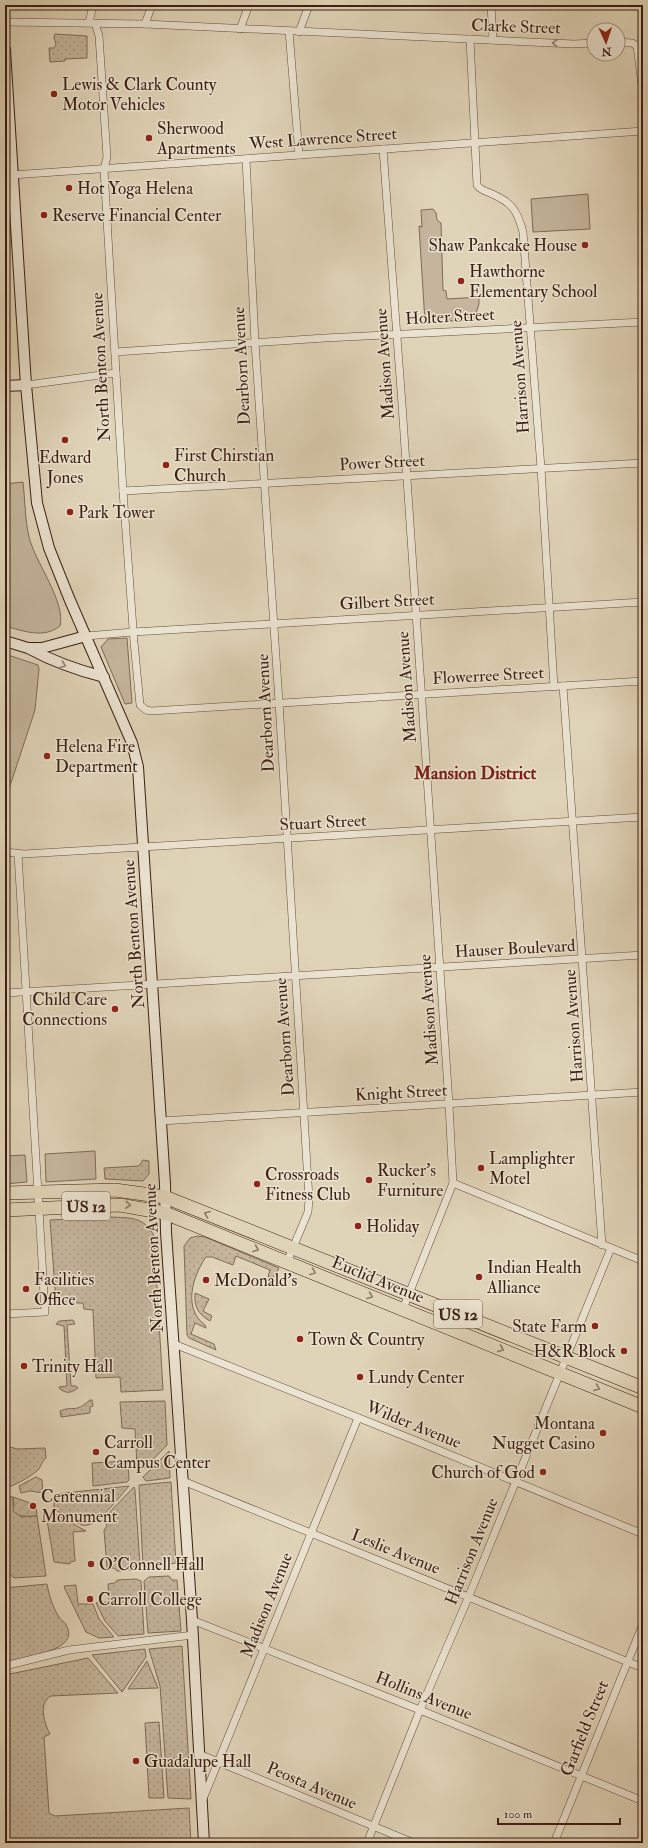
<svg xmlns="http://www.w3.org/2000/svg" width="648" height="1848" font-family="'IM FELL Double Pica',serif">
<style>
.grass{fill:url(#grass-dots);stroke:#806a57}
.park{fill:#c4b59c;stroke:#806a57}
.garden{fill:url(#garden-furrows);stroke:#806a57}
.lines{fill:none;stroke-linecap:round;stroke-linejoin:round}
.street-casing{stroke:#644c3c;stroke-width:8}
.secondary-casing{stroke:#3b1f12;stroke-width:12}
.highway-casing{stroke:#3b1f12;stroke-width:14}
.street{stroke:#ebe3d1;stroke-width:7}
.secondary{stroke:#ebe3d1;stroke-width:10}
.highway{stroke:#e0d4b8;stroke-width:13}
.oneway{stroke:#938172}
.oneway2{stroke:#8e7a65}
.poi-dot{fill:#8f2418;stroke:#ebe3d1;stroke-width:1.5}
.labels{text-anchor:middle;stroke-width:3;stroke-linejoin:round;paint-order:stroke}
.shield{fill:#ebe3d1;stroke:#705a4b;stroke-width:1}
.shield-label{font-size:16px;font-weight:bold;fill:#3b1f12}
.street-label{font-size:17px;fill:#3b1f12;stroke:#ebe3d1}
.poi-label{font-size:17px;fill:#3b1f12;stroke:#ebe3d1;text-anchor:start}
.neighbourhood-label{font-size:18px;font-weight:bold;fill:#7a1f14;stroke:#ebe3d1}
</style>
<defs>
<pattern id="grass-dots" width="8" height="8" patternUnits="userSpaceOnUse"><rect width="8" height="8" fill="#c4b59c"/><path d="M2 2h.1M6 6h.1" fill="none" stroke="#a99b85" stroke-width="1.8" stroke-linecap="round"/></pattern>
<pattern id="garden-furrows" width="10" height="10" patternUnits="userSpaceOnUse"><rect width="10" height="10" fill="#c4b59c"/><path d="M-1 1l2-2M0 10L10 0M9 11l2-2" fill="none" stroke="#a99b85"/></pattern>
</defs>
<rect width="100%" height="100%" fill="#e0d4b8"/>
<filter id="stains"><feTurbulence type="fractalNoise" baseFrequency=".005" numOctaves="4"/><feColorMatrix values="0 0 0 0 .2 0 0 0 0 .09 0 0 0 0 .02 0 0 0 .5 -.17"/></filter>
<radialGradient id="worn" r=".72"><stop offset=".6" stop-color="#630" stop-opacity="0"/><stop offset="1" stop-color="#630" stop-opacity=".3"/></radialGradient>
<g class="grass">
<polygon points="55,34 87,36 87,58 65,59 65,61 50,62 49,48 54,48 56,44 54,38"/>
<polygon points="143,1160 149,1161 149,1174 143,1181 105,1179 104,1168 139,1166"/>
<path d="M 110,1217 C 130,1218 144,1216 154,1236 L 163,1390 L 121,1392 L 120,1377 L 96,1378 L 93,1310 L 84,1309 L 83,1303 L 56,1303 L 50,1220 Z"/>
<path d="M 197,1236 L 205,1237 L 279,1268 L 276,1274 L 273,1277 L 268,1277 L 270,1270 L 236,1256 L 233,1265 L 212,1257 L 206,1257 C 192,1277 183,1309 205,1325 L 206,1328 L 195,1323 L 191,1334 L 214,1344 L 216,1350 L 189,1338 L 187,1335 L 184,1246 L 190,1238 Z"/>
<path d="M 195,1293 L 209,1299 L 203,1311 L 212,1316 L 210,1321 C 198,1314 194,1307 195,1293 Z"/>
<path d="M 73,1320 L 75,1324 L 67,1325 L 71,1386 L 76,1386 L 78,1388 C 71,1393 67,1394 60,1389 L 59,1387 L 67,1386 L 64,1326 L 56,1324 L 59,1321 Z"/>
<path d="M 90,1400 L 92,1400 L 93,1406 L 90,1407 L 90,1413 L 61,1417 L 60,1411 C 74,1405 74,1414 90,1400 Z"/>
<polygon points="165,1401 167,1445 145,1468 137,1465 135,1429 122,1428 120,1402"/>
<path d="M 5,1446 L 18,1449 L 45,1448 L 46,1458 C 41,1462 41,1468 37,1471 C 28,1478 16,1485 5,1488 Z"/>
<polygon points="169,1451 170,1478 146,1481 143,1477"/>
<polygon points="128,1461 129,1480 127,1482 93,1486 92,1463"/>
<polygon points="171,1482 176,1563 170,1564 168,1568 148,1569 143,1566 139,1485"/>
<path d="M 129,1486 C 120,1496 95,1530 82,1525 C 72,1521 63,1514 54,1509 L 54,1498 L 56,1494 Z"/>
<polygon points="134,1487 135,1490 140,1566 135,1570 117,1571 114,1568 107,1568 104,1530 107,1526 104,1518"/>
<polygon points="5,1496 13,1497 13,1506 21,1517 37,1516 46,1576 14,1578 5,1570"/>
<polygon points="53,1513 86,1531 73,1532 75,1561 70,1562 70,1564 54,1562 47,1520 48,1517"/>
<polygon points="169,1576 172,1580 177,1580 181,1631 148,1633 144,1581 149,1577"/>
<polygon points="136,1579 141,1581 144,1634 118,1636 105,1621 96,1603 109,1602 108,1584 115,1583 117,1580"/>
<path d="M 47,1584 C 49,1595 53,1608 59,1617 C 62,1621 67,1624 68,1629 C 76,1652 20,1658 5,1662 L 5,1588 Z"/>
<polygon points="76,1585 78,1604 93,1604 99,1619 114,1637 99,1638 86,1632 65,1589 64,1586"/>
<polygon points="182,1646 191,1799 168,1798 160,1686 149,1649"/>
<polygon points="145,1649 146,1657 122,1692 92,1655"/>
<path d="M 88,1658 L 118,1693 L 51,1696 C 38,1703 44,1723 50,1734 L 44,1737 L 49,1813 L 55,1816 L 189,1808 L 191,1843 L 5,1843 L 5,1675 Z"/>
<polygon points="147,1661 158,1688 128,1689"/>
<polygon points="159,1722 164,1798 149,1798 145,1723"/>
</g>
<g class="park">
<polygon points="588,194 590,229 533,232 531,199"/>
<polygon points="433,209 436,213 437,220 441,223 443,290 446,291 447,299 479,297 479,304 474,320 425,322 419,226 422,227 421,210"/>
<path d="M 23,482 C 25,500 25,520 29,537 C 35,562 66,602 60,626 C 44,639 23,631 5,626 L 5,484 Z"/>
<polygon points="127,638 132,703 125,704 101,647 108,639"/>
<polygon points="5,654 38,665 39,669 35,710 5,801"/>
<polygon points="95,1151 96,1179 46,1182 45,1154"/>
<polygon points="25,1155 27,1182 5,1184 5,1156"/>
</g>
<g class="garden">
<polygon points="36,1477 42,1480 43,1493 30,1491 21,1493 19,1486"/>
<path d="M 13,1497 L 36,1505 L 37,1516 C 27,1516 20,1518 13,1511 L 14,1503 Z"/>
</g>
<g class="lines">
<defs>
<g id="street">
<polyline points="491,5 493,40"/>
<polyline points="5,22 145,24 574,44 594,43"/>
<polyline points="89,23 93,5"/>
<polyline points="95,23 99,36 107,157 104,169 123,491 134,642 140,705 146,710 151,711 643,681"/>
<polyline points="145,24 152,5"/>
<polyline points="240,29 249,5"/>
<polyline points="289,31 299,155"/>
<polyline points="299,32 309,5"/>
<path d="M 470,39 L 477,185 C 480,190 485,191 490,193 C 511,202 517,209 523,232 L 541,468 L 554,687"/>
<polyline points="618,42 632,43 637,46 643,93"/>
<polyline points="383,149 402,404 449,1104 453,1183 403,1309"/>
<polyline points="246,159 255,342 279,702 309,1199 308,1212 287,1262"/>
<polyline points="12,175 643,131"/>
<polyline points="115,352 325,338 643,322"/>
<polyline points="26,385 116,373"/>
<polyline points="123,491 643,463"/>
<polyline points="86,636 133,632 643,602"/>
<polyline points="563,686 602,1245"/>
<polyline points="5,852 24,854 643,817"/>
<polyline points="5,993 643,955"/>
<polyline points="161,1121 643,1092"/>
<polyline points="453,1183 643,1261"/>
<polyline points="5,1314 45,1312 18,854"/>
<polyline points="174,1344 419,1442 643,1534"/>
<polyline points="183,1481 643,1668"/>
<polyline points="192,1620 420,1710 643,1801"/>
<polyline points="5,1666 69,1650 193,1635"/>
<polyline points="199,1754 414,1843"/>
<polyline points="203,1799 358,1418"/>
<polyline points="367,1843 420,1710 469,1596 611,1248"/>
<polyline points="554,1843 643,1624"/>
</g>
<g id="secondary">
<polyline points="5,50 26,385 37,503 49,548 69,598 132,743 138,767 165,1184 166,1232 192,1620 204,1843"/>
<polyline points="5,386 26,385"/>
<polyline points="5,641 28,648 42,648 86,636"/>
<path d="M 30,649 C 54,662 77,670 104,677"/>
</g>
<g id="highway">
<polyline points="5,1193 115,1190 165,1197 643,1388"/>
<polyline points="5,1210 120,1205 165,1213 643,1407"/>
</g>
</defs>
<use href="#street" class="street-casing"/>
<use href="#secondary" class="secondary-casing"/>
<use href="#highway" class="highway-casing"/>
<use href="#street" class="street"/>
<use href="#secondary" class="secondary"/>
<use href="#highway" class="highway"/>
</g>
<defs><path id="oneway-chevron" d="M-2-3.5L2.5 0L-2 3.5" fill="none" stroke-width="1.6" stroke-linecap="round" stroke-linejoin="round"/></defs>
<g class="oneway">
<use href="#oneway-chevron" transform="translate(555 43) rotate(-177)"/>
<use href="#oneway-chevron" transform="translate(63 665) rotate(21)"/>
</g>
<g class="oneway2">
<use href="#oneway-chevron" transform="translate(128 1205) rotate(6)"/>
<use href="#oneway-chevron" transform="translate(207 1214) rotate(-159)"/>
<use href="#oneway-chevron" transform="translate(256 1249) rotate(22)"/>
<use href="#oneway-chevron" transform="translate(313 1272) rotate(22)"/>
<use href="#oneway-chevron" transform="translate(370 1296) rotate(22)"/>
<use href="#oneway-chevron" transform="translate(501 1349) rotate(22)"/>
<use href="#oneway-chevron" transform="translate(597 1388) rotate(22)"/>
</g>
<g class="poi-dot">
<circle cx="54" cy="94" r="4"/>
<circle cx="149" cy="138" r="4"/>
<circle cx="69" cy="188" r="4"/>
<circle cx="44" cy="215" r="4"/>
<circle cx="585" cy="245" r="4"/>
<circle cx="461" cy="281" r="4"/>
<circle cx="65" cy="440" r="4"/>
<circle cx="166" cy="465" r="4"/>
<circle cx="70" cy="512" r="4"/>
<circle cx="47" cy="756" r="4"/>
<circle cx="115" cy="1009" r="4"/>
<circle cx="481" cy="1168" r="4"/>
<circle cx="369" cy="1180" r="4"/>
<circle cx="257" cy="1184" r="4"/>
<circle cx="358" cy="1226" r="4"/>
<circle cx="479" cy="1277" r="4"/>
<circle cx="206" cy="1280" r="4"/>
<circle cx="26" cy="1289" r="4"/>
<circle cx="595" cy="1326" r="4"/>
<circle cx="300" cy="1339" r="4"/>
<circle cx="624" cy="1351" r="4"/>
<circle cx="24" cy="1366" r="4"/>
<circle cx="360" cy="1377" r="4"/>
<circle cx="603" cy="1433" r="4"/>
<circle cx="96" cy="1452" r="4"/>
<circle cx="543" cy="1472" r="4"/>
<circle cx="33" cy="1506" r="4"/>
<circle cx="91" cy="1564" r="4"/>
<circle cx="90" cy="1599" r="4"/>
<circle cx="136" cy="1761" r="4"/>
</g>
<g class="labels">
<g class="shield">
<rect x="62" y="1192" width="48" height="28" rx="3"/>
<rect x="434" y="1300" width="48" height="28" rx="3"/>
</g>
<g class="shield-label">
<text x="86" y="1212">US 12</text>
<text x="458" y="1320">US 12</text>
</g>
<g class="street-label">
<text transform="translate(516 26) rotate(2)" y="6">Clarke Street</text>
<text transform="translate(323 138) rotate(-4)" y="6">West Lawrence Street</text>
<text transform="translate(450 316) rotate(-3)" y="6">Holter Street</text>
<text transform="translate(384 364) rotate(-94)" y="6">Madison Avenue</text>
<text transform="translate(241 366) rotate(-93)" y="6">Dearborn Avenue</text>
<text transform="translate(100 367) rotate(-93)" y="6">North Benton Avenue</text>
<text transform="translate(519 377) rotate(-94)" y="6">Harrison Avenue</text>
<text transform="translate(382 462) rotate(-3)" y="6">Power Street</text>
<text transform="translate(387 601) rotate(-3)" y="6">Gilbert Street</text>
<text transform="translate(488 675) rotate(-3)" y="6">Flowerree Street</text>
<text transform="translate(406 687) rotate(-94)" y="6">Madison Avenue</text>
<text transform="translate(265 713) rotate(-93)" y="6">Dearborn Avenue</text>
<text transform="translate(323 822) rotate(-3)" y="6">Stuart Street</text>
<text transform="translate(133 934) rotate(-94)" y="6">North Benton Avenue</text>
<text transform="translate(515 948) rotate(-3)" y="6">Hauser Boulevard</text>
<text transform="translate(428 1010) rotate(-94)" y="6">Madison Avenue</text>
<text transform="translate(573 1026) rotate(-94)" y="6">Harrison Avenue</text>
<text transform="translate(284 1037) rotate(-94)" y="6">Dearborn Avenue</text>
<text transform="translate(401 1092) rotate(-3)" y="6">Knight Street</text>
<text transform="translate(153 1258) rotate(-93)" y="6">North Benton Avenue</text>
<text transform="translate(378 1279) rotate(22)" y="6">Euclid Avenue</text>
<text transform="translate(414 1424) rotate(22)" y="6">Wilder Avenue</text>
<text transform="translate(396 1551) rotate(22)" y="6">Leslie Avenue</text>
<text transform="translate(471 1551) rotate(-68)" y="6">Harrison Avenue</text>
<text transform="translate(266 1605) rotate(-68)" y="6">Madison Avenue</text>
<text transform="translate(424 1695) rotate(22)" y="6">Hollins Avenue</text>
<text transform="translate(584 1728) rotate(-68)" y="6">Garfield Street</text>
<text transform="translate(312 1785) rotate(23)" y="6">Peosta Avenue</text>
</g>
<g class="poi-label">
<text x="62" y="90">Lewis &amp; Clark County<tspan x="62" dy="20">Motor Vehicles</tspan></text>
<text x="157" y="134">Sherwood<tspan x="157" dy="20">Apartments</tspan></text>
<text x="77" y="194">Hot Yoga Helena</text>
<text x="52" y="221">Reserve Financial Center</text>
<text x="577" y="251" text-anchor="end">Shaw Pankcake House</text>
<text x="469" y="277">Hawthorne<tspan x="469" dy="20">Elementary School</tspan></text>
<text x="174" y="461">First Chirstian<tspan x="174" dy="20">Church</tspan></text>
<text x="65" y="463" text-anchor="middle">Edward<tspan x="65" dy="20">Jones</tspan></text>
<text x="78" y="518">Park Tower</text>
<text x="55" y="752">Helena Fire<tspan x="55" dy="20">Department</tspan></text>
<text x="107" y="1005" text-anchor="end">Child Care<tspan x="107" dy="20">Connections</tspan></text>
<text x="489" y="1164">Lamplighter<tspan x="489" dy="20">Motel</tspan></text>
<text x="377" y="1176">Rucker's<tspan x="377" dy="20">Furniture</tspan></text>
<text x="265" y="1180">Crossroads<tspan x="265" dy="20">Fitness Club</tspan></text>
<text x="366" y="1232">Holiday</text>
<text x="487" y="1273">Indian Health<tspan x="487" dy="20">Alliance</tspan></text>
<text x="34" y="1285">Facilities<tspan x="34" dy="20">Office</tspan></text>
<text x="214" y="1286">McDonald's</text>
<text x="587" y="1332" text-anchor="end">State Farm</text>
<text x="308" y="1345">Town &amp; Country</text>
<text x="616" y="1357" text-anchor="end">H&amp;R Block</text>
<text x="32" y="1372">Trinity Hall</text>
<text x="368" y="1383">Lundy Center</text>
<text x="595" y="1429" text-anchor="end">Montana<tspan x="595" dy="20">Nugget Casino</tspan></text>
<text x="104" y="1448">Carroll<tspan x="104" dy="20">Campus Center</tspan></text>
<text x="535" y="1478" text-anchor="end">Church of God</text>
<text x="41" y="1502">Centennial<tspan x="41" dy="20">Monument</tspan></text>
<text x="99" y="1570">O'Connell Hall</text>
<text x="98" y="1605">Carroll College</text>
<text x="144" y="1767">Guadalupe Hall</text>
</g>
<g class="neighbourhood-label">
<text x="475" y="779">Mansion District</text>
</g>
</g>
<rect width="648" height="1848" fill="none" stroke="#e0d4b8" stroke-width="20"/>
<rect x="6" y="6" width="636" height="1836" fill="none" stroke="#3b1f12" stroke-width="2"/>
<rect x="10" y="10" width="628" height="1828" fill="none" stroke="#3b1f12"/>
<g transform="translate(606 42) rotate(177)"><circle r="19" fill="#ebe3d1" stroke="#a59585"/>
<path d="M0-3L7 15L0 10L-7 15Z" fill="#8f2418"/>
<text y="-6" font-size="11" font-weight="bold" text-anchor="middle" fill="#3b1f12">N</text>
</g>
<path d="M498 1818v6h122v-6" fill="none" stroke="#3b1f12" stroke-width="2"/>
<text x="504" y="1818" font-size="12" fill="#3b1f12" stroke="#ebe3d1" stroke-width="3" paint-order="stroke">100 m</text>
<rect width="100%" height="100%" filter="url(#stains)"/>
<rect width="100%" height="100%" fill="url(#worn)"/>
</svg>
